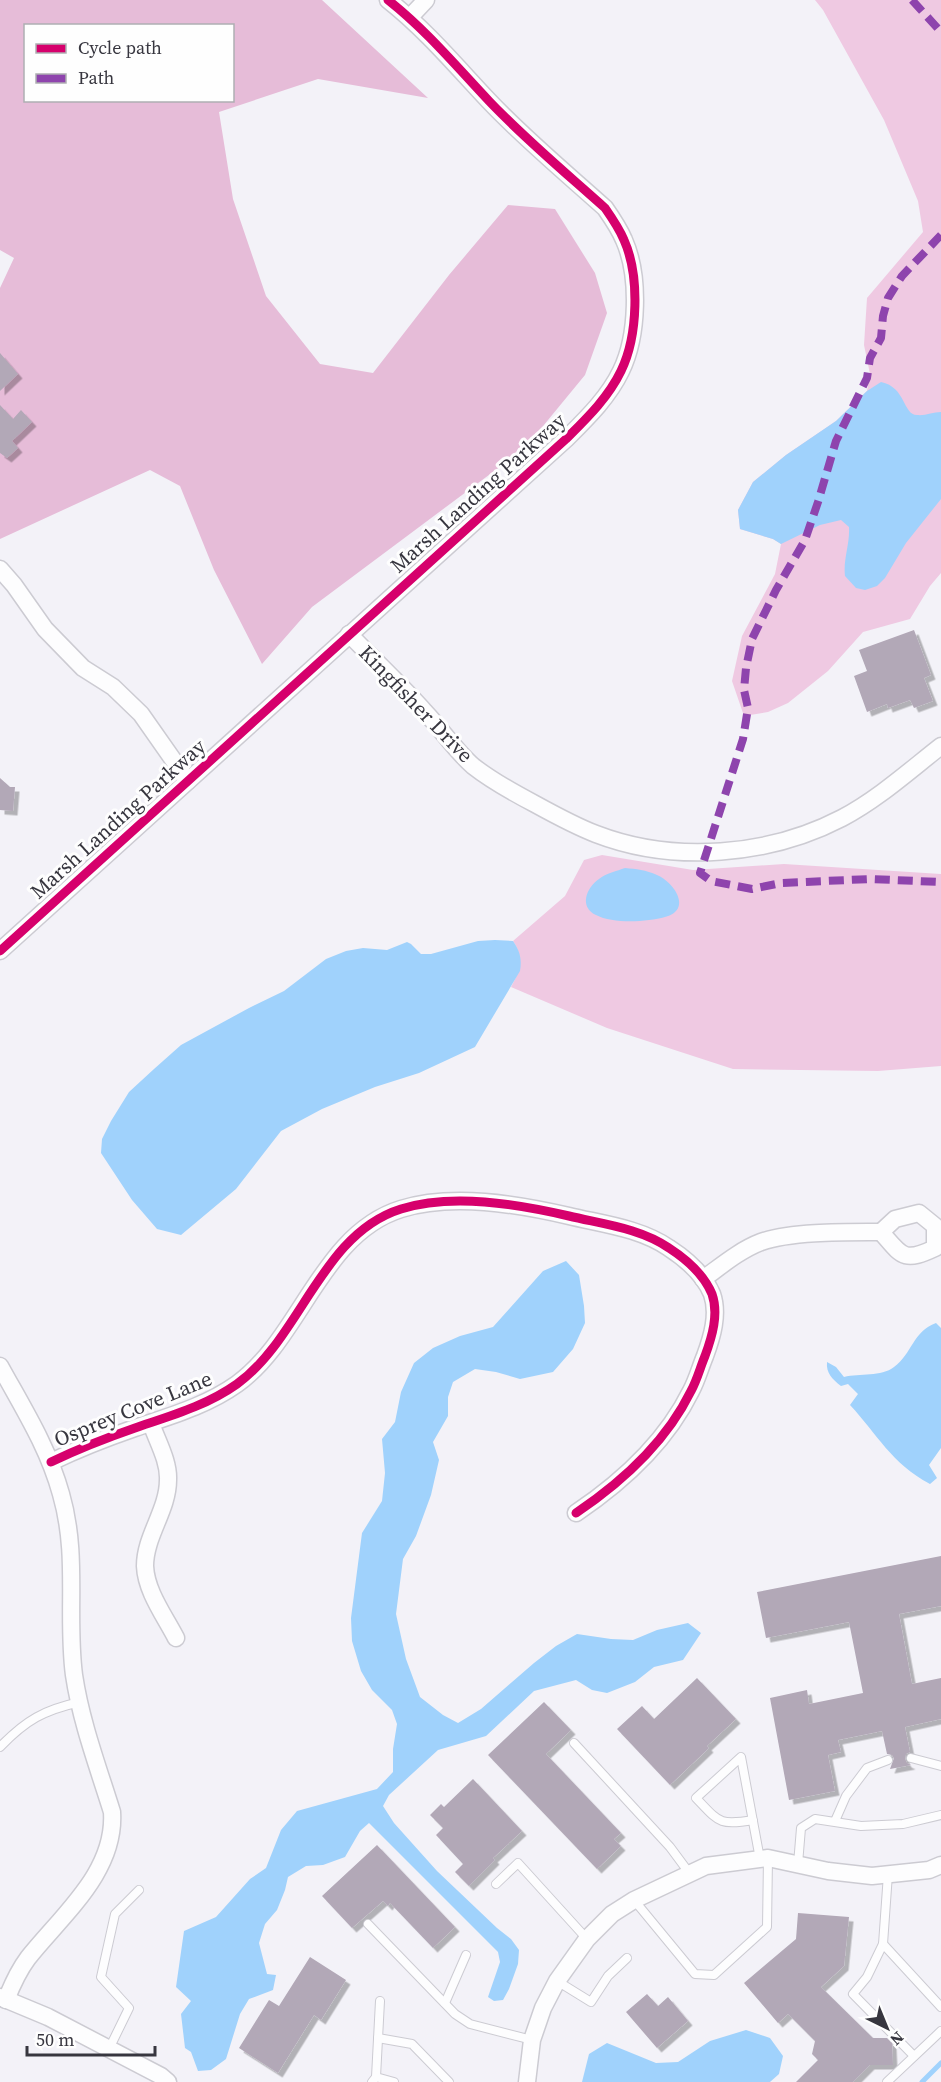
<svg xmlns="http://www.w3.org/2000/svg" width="941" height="2082" font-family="'Source Serif 4',serif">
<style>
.green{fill:#efc9e2}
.forest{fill:#e6bcd8;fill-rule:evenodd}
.water{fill:#a0d2fc}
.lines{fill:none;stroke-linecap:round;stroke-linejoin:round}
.stream{stroke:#a0d2fc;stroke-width:5}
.building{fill:#b2a8b7;filter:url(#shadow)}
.service-casing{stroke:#cccbd2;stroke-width:10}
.minor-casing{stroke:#cccbd2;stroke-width:19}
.service{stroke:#fdfdfe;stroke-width:8}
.minor{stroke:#fdfdfe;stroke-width:16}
.quiet{stroke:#8e44ad;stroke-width:8;stroke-dasharray:15 8;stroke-linecap:butt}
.cycleway-casing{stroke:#fefefe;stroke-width:13}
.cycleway{stroke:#d6006c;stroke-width:9}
.labels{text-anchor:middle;stroke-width:6;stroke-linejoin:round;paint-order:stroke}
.street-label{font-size:21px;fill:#37363f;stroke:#fefefe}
</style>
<defs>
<filter id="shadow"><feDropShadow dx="4.5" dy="4.5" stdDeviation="0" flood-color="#0004"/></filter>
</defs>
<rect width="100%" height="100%" fill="#f3f2f8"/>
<g class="green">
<polygon points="815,0 941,0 941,573 930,586 910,619 863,632 828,671 788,703 768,712 744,716 732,681 742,636 775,574 781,544 773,539 740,529 738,510 753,482 786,455 836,421 867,391 870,374 864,345 867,298 923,232 918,201 884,120 823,10"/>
<path d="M 602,855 L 693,870 L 784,864 L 941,874 L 941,1066 L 878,1071 L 733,1069 L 607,1028 L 511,987 C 520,971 524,957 513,941 L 565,896 L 584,860 Z"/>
</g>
<path class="forest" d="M 0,0 L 322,0 L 428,98 L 318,79 L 219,112 L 233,199 L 266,296 L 320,364 L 373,373 L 449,275 L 508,205 L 555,209 L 595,273 L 607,313 L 585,375 L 525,448 L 312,607 L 262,664 L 214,570 L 180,486 L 150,470 L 0,539 L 0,288 L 14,258 L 0,250 ZM 26,26 L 232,26 L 232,100 L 26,100 Z"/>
<g class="water">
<path d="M 881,382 C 906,387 903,415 917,415 C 925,416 933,412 941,412 L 941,499 L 906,543 L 885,578 L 877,586 L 865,590 L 856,588 L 845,576 C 843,559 850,544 849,527 L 841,520 L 820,525 L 781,544 L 773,539 L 740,529 L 738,510 L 753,482 L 786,455 L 836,421 L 867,391 Z"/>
<path d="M 625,868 C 636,869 646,870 657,875 C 674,882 693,910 665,917 C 647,922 613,924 596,915 C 579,907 586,888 599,879 C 606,873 617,871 625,868 Z"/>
<path d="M 495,940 L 513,941 C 520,951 522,959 520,971 L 475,1047 L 419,1073 L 375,1087 L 322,1109 L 281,1131 L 236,1189 L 181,1235 L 157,1229 L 132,1200 L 101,1153 L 102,1139 L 111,1121 L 129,1092 L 154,1069 L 181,1045 L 249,1008 L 284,991 L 326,959 L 346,951 L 363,948 L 387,950 L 407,942 L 411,944 L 421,954 L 431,954 L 478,941 Z"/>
<polygon points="566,1261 579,1275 584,1306 585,1323 573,1349 553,1372 520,1379 496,1372 475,1369 453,1382 448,1397 448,1416 433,1442 439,1460 431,1495 416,1536 403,1559 396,1614 406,1659 420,1697 443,1715 458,1723 481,1709 534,1663 556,1646 577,1634 611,1639 633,1640 657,1630 688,1623 701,1633 683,1660 654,1667 635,1682 607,1693 592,1690 576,1680 534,1691 486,1736 438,1750 389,1795 383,1806 394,1823 437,1871 497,1928 511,1939 519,1950 518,1964 509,1989 503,2000 494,2001 488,1997 500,1962 498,1952 369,1823 360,1831 345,1857 323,1865 306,1866 288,1877 285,1890 277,1910 265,1924 259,1943 267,1974 276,1975 273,1990 249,1999 240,2014 226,2059 211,2070 198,2071 191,2052 185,2048 181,2014 191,2001 176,1987 184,1931 216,1917 250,1879 266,1868 281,1830 297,1811 377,1789 393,1772 393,1749 397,1724 392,1710 372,1690 361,1671 352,1641 351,1618 362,1533 382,1501 385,1473 382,1439 395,1422 401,1392 414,1363 433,1348 460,1336 493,1327 543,1271"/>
<path d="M 936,1323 L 941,1328 L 941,1448 L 929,1465 L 937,1478 L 930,1484 C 891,1463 878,1435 850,1405 L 858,1394 L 848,1384 L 841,1386 C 832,1379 826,1373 827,1362 L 836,1367 L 844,1377 C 860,1373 881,1377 894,1367 C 912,1354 913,1331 936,1323 Z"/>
<polygon points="746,2030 770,2038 783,2056 779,2074 770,2082 582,2082 589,2054 607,2043 656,2063 678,2062 710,2041"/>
</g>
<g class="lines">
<polyline class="stream" points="922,2082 941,2063"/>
</g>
<g class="building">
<polygon points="0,353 18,374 0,391"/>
<polygon points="0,405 13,419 21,410 32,422 12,441 18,448 7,458 0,453"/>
<polygon points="914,630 931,675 924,678 933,701 914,708 910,700 888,708 887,704 867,712 854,676 867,671 859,650"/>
<polygon points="0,778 10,787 15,787 13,811 0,810"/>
<polygon points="941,1556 941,1606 899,1614 912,1684 941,1678 941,1719 905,1727 910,1752 906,1754 905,1759 907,1763 911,1765 890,1769 894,1758 892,1755 887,1754 882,1731 838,1740 841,1752 828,1755 835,1791 789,1800 770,1698 807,1690 809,1704 863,1693 849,1622 766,1638 757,1592"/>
<polygon points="697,1678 736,1719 707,1746 709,1748 670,1785 617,1729 642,1706 654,1719"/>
<polygon points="544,1702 571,1730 546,1754 621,1833 614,1839 621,1846 597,1869 488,1755"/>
<polygon points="473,1779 522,1831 493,1858 495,1860 469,1886 455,1872 463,1864 436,1835 443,1828 430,1815 441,1804 444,1807"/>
<polygon points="377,1845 455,1927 433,1948 390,1903 388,1906 383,1901 352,1928 322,1896"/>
<polygon points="798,1913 849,1917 844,1966 821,1987 873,2038 887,2038 892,2043 893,2065 870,2065 853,2082 796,2082 818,2060 812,2054 815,2041 788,2014 778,2023 744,1983 796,1939"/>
<polygon points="310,1957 346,1980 321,2020 314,2015 278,2073 239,2048 269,2000 279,2006"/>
<polygon points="647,1994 658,2006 668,1997 688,2021 657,2048 626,2012"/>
</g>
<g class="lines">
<defs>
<g id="service">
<polyline points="574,1743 670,1847 690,1874"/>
<path d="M 0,1747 C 26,1720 44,1710 80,1702"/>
<polyline points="911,1758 941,1766"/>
<path d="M 753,1820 C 719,1826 719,1822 696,1798 L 741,1757 L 760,1859"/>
<polyline points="835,1821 846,1796 867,1768 888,1760"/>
<polyline points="798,1864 801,1828 815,1819 861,1826 903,1824 941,1815"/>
<polyline points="888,1874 883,1944 867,1977 853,1994 914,2056"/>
<polyline points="496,1884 518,1863 587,1939"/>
<polyline points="634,1900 695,1974 714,1975 767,1927 768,1858"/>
<polyline points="368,1924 455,2014 470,2024 532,2040"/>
<polyline points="883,1944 941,2007"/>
<polyline points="557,1981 591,2002 608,1976 627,1958"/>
<polyline points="445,2003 466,1955"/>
<polyline points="378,2038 412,2044 449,2082"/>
<polyline points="109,2049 129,2008 101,1977 115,1914 139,1890"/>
<polyline points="376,2077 394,2082"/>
<polyline points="372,2082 376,2077 380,2001"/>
<polyline points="887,2082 941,2031"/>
</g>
<g id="minor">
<polyline points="410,17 426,0"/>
<polyline points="0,569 14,585 45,629 83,668 113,687 141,714 188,781"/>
<path d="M 349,634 C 374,660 401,685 425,712 C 442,730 455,750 473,766 C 492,781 514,793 535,804 C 555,815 575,826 596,834 C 674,864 769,856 842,818 C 878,799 909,771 941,746"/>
<path d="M 0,951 L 566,439 C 586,419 608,398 621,371 C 638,336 640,276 624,240 C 619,228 612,218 605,208 C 566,173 525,139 489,101 C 456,66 426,30 388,0"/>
<path d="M 919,1213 L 935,1226 L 935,1248 C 903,1263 902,1256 881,1232 L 895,1219 Z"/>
<path d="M 703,1279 C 721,1266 740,1250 761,1242 C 791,1231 848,1232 881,1232"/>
<path d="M 0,1366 C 23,1408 48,1447 61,1494 C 79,1556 66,1614 74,1675 C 81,1722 98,1767 112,1812 C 116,1872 62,1915 28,1958 C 19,1970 12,1985 6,2000"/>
<path d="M 151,1423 C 157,1441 169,1461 168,1480 C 168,1510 145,1536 145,1566 C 146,1591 164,1615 176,1638"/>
<path d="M 51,1462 C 78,1449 106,1438 135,1428 C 170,1416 206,1406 237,1384 C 301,1338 321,1234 401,1209 C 452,1193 517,1204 569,1216 C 602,1224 640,1228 669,1248 C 686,1259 704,1275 712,1294 C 719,1314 712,1337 705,1356 C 700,1368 697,1380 691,1391 C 666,1442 622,1482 576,1513"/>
<polyline points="0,1997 48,2017 161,2076 168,2082"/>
<polyline points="527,2082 532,2040 543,2008 557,1981 587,1939 612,1914 634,1900 706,1866 768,1858 828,1871 872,1876 929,1870 941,1865"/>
</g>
</defs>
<use href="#service" class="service-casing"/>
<use href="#minor" class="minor-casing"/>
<use href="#service" class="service"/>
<use href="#minor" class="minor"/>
<g class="quiet">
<polyline points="912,0 941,32"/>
<polyline points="941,235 902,276 888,298 883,316 881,338 870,358 867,378 836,441 818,502 805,540 776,590 752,639 746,668 744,690 748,708 743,739 700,873 711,881 752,889 781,883 870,879 941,882"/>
</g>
<defs>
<g id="cycleway">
<path d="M 0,951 L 566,439 C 586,419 608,398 621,371 C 638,336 640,276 624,240 C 619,228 612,218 605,208 C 566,173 525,139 489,101 C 456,66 426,30 388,0"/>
<path d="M 51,1462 C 78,1449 106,1438 135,1428 C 170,1416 206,1406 237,1384 C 301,1338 321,1234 401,1209 C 452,1193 517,1204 569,1216 C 602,1224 640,1228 669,1248 C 686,1259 704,1275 712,1294 C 719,1314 712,1337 705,1356 C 700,1368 697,1380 691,1391 C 666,1442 622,1482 576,1513"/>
</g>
</defs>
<use href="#cycleway" class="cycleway-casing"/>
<use href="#cycleway" class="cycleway"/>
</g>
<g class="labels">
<g class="street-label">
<text transform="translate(478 493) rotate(-42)" y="7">Marsh Landing Parkway</text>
<text transform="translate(416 704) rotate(46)" y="7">Kingfisher Drive</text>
<text transform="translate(118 819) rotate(-42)" y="7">Marsh Landing Parkway</text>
<text transform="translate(133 1409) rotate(-22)" y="7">Osprey Cove Lane</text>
</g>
</g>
<rect x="24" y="24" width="210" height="78" fill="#fefefe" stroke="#aeaeb2" stroke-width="1.5"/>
<rect x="36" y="44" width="30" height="9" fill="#d6006c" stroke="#aeaeb2" stroke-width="1.5"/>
<text x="78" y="54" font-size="18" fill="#37363f">Cycle path</text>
<rect x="36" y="74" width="30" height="9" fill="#8e44ad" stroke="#aeaeb2" stroke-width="1.5"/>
<text x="78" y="84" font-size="18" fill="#37363f">Path</text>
<g transform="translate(887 2028) rotate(137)" stroke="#fefefe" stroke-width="4.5" paint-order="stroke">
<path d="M0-4.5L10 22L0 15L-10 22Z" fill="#37363f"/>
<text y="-9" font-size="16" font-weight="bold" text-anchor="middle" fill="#37363f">N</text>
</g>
<path d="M27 2046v9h128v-9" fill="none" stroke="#37363f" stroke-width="3"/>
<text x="36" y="2046" font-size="18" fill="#37363f" stroke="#fefefe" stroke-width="4.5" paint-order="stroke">50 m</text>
</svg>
